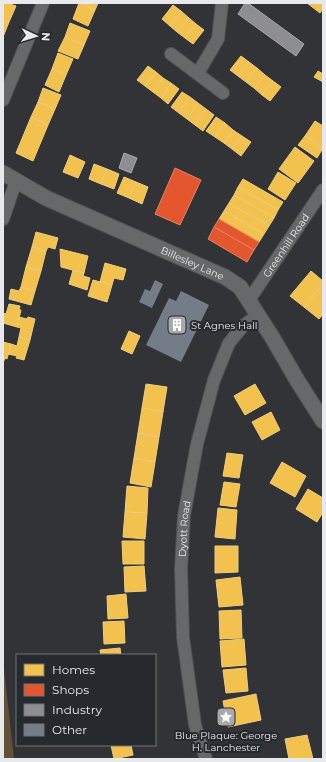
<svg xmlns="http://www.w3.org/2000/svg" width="326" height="762" font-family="Montserrat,sans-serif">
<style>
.green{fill:#635137}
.homes{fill:#f2c14e;stroke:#efcd7d}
.shops{fill:#e4572e;stroke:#e58367}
.industry{fill:#8d8d92;stroke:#a8a9ad}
.building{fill:#747c87}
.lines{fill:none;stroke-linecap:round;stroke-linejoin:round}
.minor-casing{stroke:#4f5153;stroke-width:14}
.tertiary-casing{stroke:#4f5153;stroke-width:17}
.minor{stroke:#67686a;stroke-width:12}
.tertiary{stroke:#67686a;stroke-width:15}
.labels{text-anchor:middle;stroke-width:4;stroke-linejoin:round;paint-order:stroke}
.street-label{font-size:10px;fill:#e7e9ec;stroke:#26292d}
.poi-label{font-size:10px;fill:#e7e9ec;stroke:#26292d;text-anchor:start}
</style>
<rect width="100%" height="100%" fill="#313336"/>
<polygon class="green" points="3,660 14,759 3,759"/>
<g class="homes">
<polygon points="3,3 7,3 16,6 9,22 3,20"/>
<polygon points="79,3 98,3 95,10"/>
<polygon points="79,3 95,10 88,26 73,19"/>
<polygon points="307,3 323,3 323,9 320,13"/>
<polygon points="173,5 181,11 170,26 162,19"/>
<polygon points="181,11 189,18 177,32 170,26"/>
<polygon points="189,18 196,24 185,38 177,32"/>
<polygon points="3,20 9,22 3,37"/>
<polygon points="70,23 90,31 84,45 65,37"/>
<polygon points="196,24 204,30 193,44 185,38"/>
<polygon points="65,37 84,45 78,59 58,51"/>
<polygon points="58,53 73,59 66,75 52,69"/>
<polygon points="241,56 249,62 238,76 230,70"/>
<polygon points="249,62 257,68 246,82 238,76"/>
<polygon points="148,66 156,72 145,86 137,80"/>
<polygon points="257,68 265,75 254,88 246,82"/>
<polygon points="52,69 66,75 59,92 45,85"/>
<polygon points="318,71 323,74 323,82 314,77"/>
<polygon points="156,72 163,78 153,92 145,86"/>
<polygon points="265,75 273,81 262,95 254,88"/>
<polygon points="163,78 171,83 161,98 153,92"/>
<polygon points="273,81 281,87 270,101 262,95"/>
<polygon points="171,83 179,89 168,104 161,98"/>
<polygon points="43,88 61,95 55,109 38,102"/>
<polygon points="182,92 190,97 179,113 171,107"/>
<polygon points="190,97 198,103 187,119 179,113"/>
<polygon points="38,102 55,109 48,125 31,117"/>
<polygon points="198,103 206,109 195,125 187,119"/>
<polygon points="206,109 214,115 203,131 195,125"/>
<polygon points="31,117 48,125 33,161 16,153"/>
<polygon points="216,117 225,123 215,137 206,131"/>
<polygon points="315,121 323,126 323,148 305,136"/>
<polygon points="225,123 233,130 224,143 215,137"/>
<polygon points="233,130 242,136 232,149 224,143"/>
<polygon points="242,136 251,142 241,156 232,149"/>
<polygon points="305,136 323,148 317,158 298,145"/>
<polygon points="295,147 314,161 298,183 279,169"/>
<polygon points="70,155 85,162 78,178 63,172"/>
<polygon points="94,164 107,169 101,184 89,179"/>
<polygon points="107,169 119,174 114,189 101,184"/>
<polygon points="278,172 296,183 285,200 268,189"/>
<polygon points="124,177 136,182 129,198 117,193"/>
<polygon points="243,179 283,202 278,210 238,187"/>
<polygon points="136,182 148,187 142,204 129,198"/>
<polygon points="238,187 278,210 274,218 234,195"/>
<polygon points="234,195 274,218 269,226 229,203"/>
<polygon points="229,203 269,226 264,234 224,211"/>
<polygon points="224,211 264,234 259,242 219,219"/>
<polygon points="36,232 58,238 55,249 48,247 46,251 32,247"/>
<polygon points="32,247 46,251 41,271 26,267"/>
<polygon points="60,249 88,256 84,273 61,267"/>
<polygon points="105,263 126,269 123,280 114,278 112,285 100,282"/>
<polygon points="26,267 41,271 35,291 21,287"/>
<polygon points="73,270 84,273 83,276 90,278 87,290 69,284"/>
<polygon points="311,271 323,281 323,284 304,307 290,296"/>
<polygon points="93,280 112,285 107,302 88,296"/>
<polygon points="323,284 323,314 319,319 304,307"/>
<polygon points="21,287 35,291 31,305 9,299 11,289 19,291"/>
<polygon points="9,304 20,306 19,310 21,310 17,327 3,323 3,313 6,314"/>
<polygon points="19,317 27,319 28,317 35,319 30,340 19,337 21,328 17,327"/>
<polygon points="129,331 140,336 132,354 121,349"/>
<polygon points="19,337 30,340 24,360 16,358 17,356 8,354 11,344 17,346"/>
<polygon points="3,342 11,344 7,359 5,358 3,363"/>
<polygon points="146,384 167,387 163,412 142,408"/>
<polygon points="255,384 266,403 245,415 234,396"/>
<polygon points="142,408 163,412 159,437 138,433"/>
<polygon points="271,412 280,430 262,440 252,422"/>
<polygon points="138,433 159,437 155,462 134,458"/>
<polygon points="227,453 243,455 239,478 223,476"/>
<polygon points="134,458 155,462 151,487 130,483"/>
<polygon points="282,462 306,476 295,497 270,483"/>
<polygon points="224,482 240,484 236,507 220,505"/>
<polygon points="127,486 148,488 147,513 125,512"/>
<polygon points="308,489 323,498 323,512 317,522 296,509"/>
<polygon points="218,508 237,510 235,539 215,537"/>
<polygon points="125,512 147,513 145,539 123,537"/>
<polygon points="122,541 144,541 144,564 123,564"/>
<polygon points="215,546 238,546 238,572 215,573"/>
<polygon points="144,566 146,591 125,592 124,567"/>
<polygon points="240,577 243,605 219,607 216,580"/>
<polygon points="126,594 128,618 108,619 107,596"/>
<polygon points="241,610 242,638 220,639 219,611"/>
<polygon points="124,621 125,643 104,644 103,622"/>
<polygon points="244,639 246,665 222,667 220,641"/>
<polygon points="120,648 121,655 101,655 100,650"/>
<polygon points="246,668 248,691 226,693 223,670"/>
<polygon points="256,694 261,720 228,727 223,701"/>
<polygon points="307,735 313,759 289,759 285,739"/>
<polygon points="111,745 131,745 133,755 114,759"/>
</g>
<g class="shops">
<polygon points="175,168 201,180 180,225 155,214"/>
<polygon points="219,219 259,242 254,250 214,227"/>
<polygon points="214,227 254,250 247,262 208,239"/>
</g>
<g class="industry">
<polygon points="245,3 248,3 304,44 296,56 238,14"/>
<polygon points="124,153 137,158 131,173 119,168"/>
</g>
<g class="building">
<polygon points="155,280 163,284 152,308 139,302 145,289 150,291"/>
<polygon points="181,291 209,305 181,362 146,345 169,298 176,301"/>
</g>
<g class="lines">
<defs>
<g id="minor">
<polyline points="171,54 223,93"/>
<polyline points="198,73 218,39 222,3"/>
<polyline points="3,100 43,3"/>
<polyline points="3,219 16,181"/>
<path id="s1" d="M 249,300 L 323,190"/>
<path id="s2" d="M 206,759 L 195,725 L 183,637 L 181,569 L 184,516 L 197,444 L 214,380 L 229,343 L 243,326 L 258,315"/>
</g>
<g id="tertiary">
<path id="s3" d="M 3,173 L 46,198 L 225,277 L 240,287 L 272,337 L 297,380 L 323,421"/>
</g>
</defs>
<use href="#minor" class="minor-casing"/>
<use href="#tertiary" class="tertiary-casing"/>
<use href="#minor" class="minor"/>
<use href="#tertiary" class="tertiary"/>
</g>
<defs>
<symbol id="building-square" viewBox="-11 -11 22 22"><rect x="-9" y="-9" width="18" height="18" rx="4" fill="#a7a9ac" stroke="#26292d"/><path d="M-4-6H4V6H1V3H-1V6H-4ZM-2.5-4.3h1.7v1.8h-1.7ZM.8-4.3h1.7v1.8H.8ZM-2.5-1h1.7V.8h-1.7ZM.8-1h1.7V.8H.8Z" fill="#fff"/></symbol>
<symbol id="sight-square" viewBox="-11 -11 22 22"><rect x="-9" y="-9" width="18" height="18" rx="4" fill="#a7a9ac" stroke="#26292d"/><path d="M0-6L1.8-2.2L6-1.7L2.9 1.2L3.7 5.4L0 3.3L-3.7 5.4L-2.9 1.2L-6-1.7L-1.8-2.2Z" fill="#fff"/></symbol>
</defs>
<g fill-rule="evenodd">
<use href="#building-square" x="166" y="314" width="22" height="22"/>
<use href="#sight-square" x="215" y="706" width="22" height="22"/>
</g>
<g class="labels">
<g class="street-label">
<text dy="4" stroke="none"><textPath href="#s1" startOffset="66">Greenhill Road</textPath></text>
<text dy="4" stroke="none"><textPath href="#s3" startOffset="210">Billesley Lane</textPath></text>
<text dy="4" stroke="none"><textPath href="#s2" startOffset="233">Dyott Road</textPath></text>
</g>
<g class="poi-label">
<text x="191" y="329">St Agnes Hall</text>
<text x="226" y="739" text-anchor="middle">Blue Plaque: George<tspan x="226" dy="12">H. Lanchester</tspan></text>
</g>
</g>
<rect width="326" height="762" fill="none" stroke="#e7e9ec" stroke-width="8"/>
<rect x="16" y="654" width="140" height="92" fill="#26292d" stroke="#737679"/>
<rect x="24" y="664" width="20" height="12" fill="#f2c14e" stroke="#737679"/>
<text x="52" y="674" font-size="12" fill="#e7e9ec">Homes</text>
<rect x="24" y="684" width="20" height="12" fill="#e4572e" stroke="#737679"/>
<text x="52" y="694" font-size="12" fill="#e7e9ec">Shops</text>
<rect x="24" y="704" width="20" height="12" fill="#8d8d92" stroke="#737679"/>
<text x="52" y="714" font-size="12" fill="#e7e9ec">Industry</text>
<rect x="24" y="724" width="20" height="12" fill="#747c87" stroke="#737679"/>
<text x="52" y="734" font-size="12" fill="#e7e9ec">Other</text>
<g transform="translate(36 36) rotate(94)" stroke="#26292d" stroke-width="3" paint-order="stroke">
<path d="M0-3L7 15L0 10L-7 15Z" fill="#e7e9ec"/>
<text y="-6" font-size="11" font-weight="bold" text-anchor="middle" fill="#e7e9ec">N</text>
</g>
</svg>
